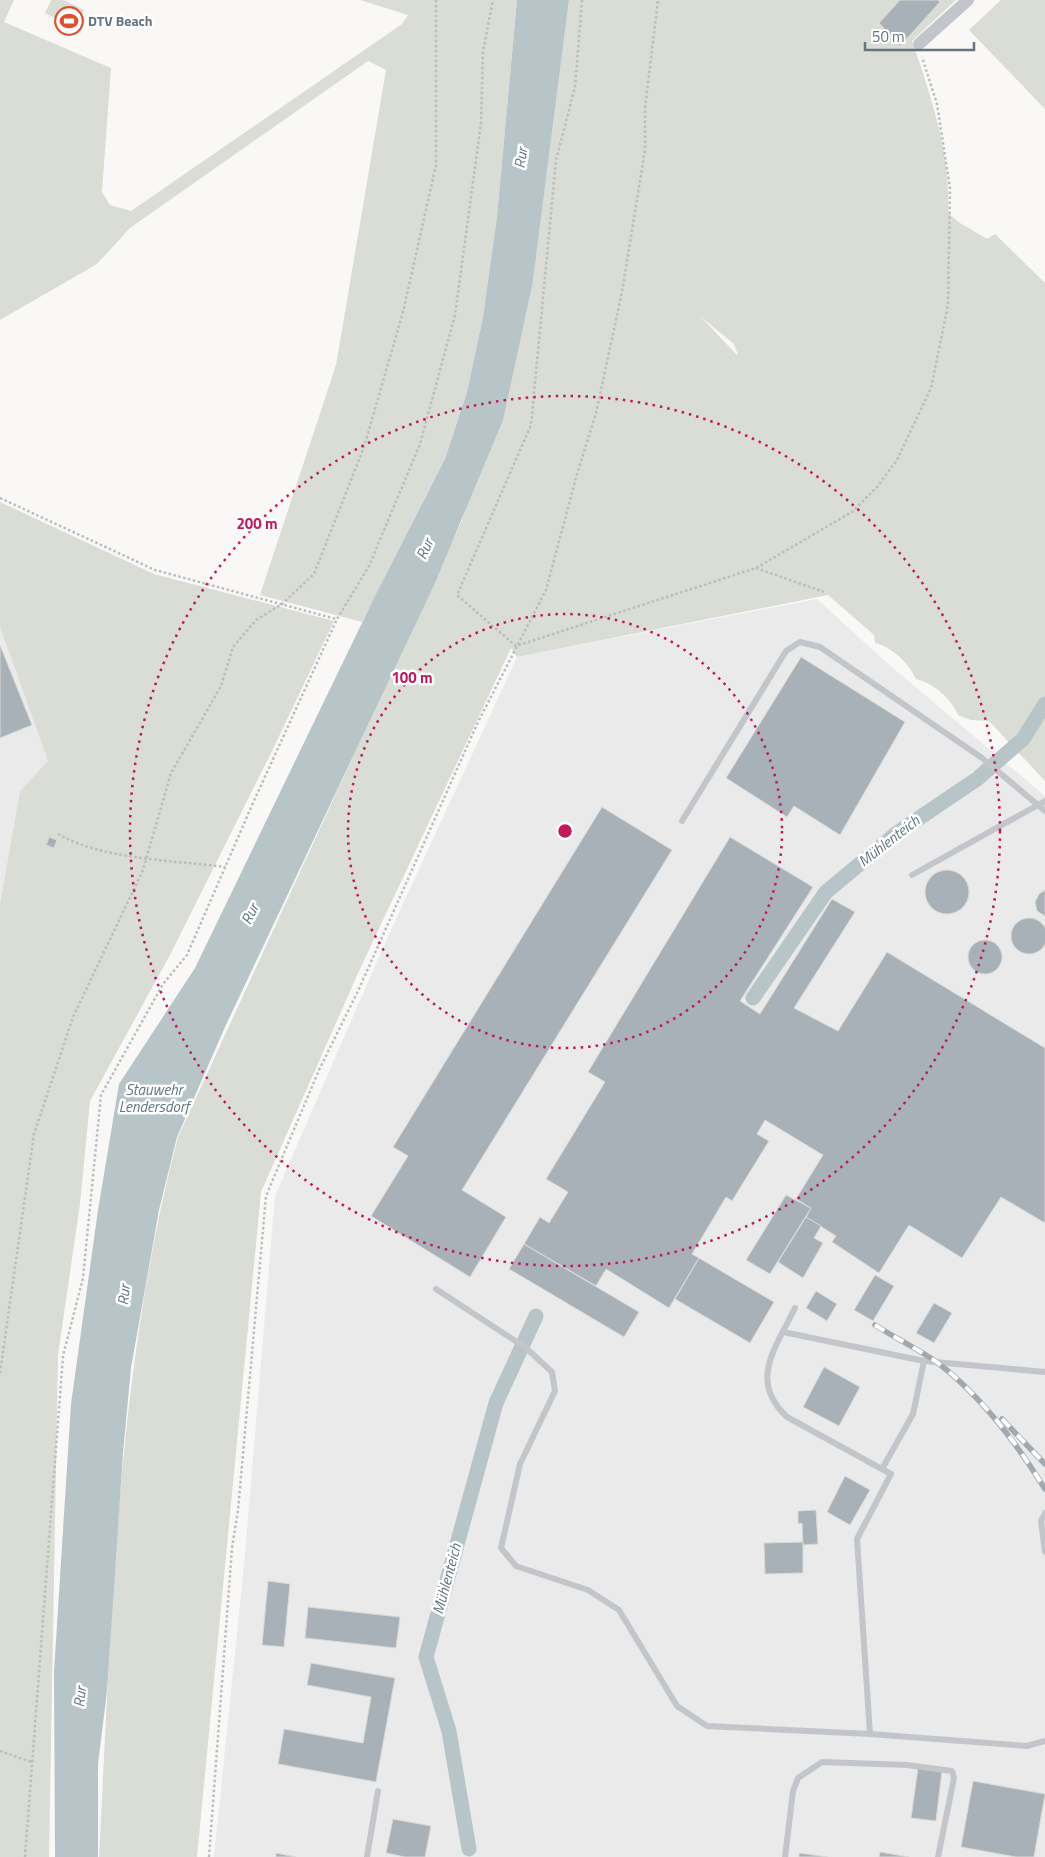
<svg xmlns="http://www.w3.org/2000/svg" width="1045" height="1857" font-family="'Titillium Web',sans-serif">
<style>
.built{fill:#e9eae9}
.green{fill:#d9ddd5;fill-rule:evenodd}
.water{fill:#b7c5c8}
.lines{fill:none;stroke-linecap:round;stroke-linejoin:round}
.canal{stroke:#b7c5c8;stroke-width:15}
.building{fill:#a8b1b7;stroke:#dadad8}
.path{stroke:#babdc0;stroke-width:2.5;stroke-dasharray:2.5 2.5;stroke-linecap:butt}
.service{stroke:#c2c6ca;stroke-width:6}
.minor{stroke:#c2c6ca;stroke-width:12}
.rail-casing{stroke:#a1a8ae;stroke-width:5.5}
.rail{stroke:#fff;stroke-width:4;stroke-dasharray:11;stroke-linecap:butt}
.ring{fill:none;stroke:#c2185b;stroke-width:2.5;stroke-dasharray:2.5 5}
.labels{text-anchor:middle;stroke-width:5;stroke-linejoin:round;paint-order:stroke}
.poi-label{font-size:14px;font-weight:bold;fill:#647581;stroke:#fff;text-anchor:start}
.water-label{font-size:15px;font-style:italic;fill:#5f757b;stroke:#fff}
.centre{fill:#c2185b;stroke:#fff;stroke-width:2.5}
.ring-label{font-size:15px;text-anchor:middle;font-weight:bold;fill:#c2185b;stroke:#fff;stroke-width:5;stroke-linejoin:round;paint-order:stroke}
</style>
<rect width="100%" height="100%" fill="#f9f8f6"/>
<g class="built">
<polygon points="817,599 887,663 1045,796 1045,1857 214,1857 244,1565 275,1196 385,943 517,657"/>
<polygon points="0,627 48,761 20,791 0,904"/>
</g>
<g class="green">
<polygon points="0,0 14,0 4,22 111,68 102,192 110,205 131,211 402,24 408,15 360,0 517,0 497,216 483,317 467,392 445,459 362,622 260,595 336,365 386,70 368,61 130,228 97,264 0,320"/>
<polygon points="51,0 64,0 84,10 75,28 45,13"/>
<path d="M 569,0 L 956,0 L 912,41 C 931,96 951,154 948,213 L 960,223 L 987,239 L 995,234 L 1045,283 L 1045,781 L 989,721 L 971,720 L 958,715 C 951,698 933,683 916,679 C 909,663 892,647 875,643 L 874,635 L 828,595 L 517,657 L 511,648 L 359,971 L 261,1192 L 197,1857 L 99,1857 C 112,1616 116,1371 178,1137 L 462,520 L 533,281 ZM 701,317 L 734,344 L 738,355 L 737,355 Z"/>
<polygon points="1001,0 1045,0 1045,109 969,30"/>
<polygon points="0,502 154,574 334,621 272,751 171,953 90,1101 80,1204 58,1355 49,1857 0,1857 0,904 20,791 48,761 0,627"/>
</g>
<polygon class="water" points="517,0 569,0 533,281 503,420 435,583 225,1027 177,1137 159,1210 131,1368 123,1453 107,1691 98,1764 98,1857 55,1857 54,1672 71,1404 98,1210 119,1084 195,968 375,596 445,459 467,392 483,317 497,216"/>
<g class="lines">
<g class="canal">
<polyline points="753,998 826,892 897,833 977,779 1023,739 1045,704"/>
<polyline points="469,1849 449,1731 426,1657 496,1403 536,1316"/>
</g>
</g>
<g class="building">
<polygon points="900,0 938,0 940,2 900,46 879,23"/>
<polygon points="0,645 32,725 0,738"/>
<polygon points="801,657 905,722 840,835 794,806 787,817 726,778"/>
<polygon points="602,807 672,850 462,1190 506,1217 470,1277 371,1216 408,1156 393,1147"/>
<polygon points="49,837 57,840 54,848 46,845"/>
<polygon points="730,837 813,887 740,1001 760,1014 832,899 855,912 794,1008 838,1031 887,952 1045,1048 1045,1223 1001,1197 962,1258 909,1225 879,1273 832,1242 836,1236 806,1217 811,1208 796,1199 823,1155 765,1120 757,1134 769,1141 732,1201 726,1197 692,1254 699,1258 669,1308 606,1269 596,1286 524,1244 540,1217 549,1223 568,1192 546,1179 605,1082 588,1072"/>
<circle cx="947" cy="892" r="22"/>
<polygon points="1045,890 1045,916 1037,911 1035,902 1039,894"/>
<circle cx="1029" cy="936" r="18"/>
<circle cx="985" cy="957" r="17"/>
<polygon points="786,1195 811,1208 770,1274 746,1260"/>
<polygon points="806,1217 821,1226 814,1238 823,1243 803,1278 778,1262"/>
<polygon points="524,1244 639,1312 624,1337 509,1269"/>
<polygon points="699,1258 774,1302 750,1343 675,1299"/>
<polygon points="875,1275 894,1286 873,1321 854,1310"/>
<polygon points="816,1291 837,1304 827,1321 806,1308"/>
<polygon points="934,1303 952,1313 934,1343 916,1333"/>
<polygon points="824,1367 860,1387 839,1426 803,1407"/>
<polygon points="845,1476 870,1490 850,1525 827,1512"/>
<polygon points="816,1510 818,1544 803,1545 802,1523 798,1524 798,1511"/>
<polygon points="803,1542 803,1573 765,1574 764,1543"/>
<polygon points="268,1581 290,1584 284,1647 262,1645"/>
<polygon points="308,1607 400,1617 396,1648 305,1638"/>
<polygon points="311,1663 395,1678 376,1782 278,1764 284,1729 363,1743 371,1697 307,1685"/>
<polygon points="918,1768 942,1771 936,1821 911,1818"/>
<polygon points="973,1781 1045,1794 1034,1857 1016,1857 961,1847"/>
<polygon points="393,1819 431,1826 425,1857 405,1857 386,1853"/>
<polygon points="880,1852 909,1857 879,1857"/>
<polygon points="276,1853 296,1857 276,1857"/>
<polygon points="799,1853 828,1857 799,1857"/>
</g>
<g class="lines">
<g class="path">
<polyline points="582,0 575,87 556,160 531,425 457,595 516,646 756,568 852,512 877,487 897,460 931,388 948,305 950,188 937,104 922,57"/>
<polyline points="0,498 155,570 336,619"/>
<polyline points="756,568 824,592"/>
<path d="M 58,834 C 103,860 173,860 225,867"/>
<polyline points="0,1373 34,1134 73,1017 143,870 171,773 221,686 233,647 256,620 282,604 314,574 364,447 403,312 436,165 436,0"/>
<polyline points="0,1751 31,1762"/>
<polyline points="25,1857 63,1356 83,1278 101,1095 163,984 187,955 253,803 337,619 369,566 420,444 455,315 481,123 483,51 493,0"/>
<polyline points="209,1857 232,1548 238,1510 266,1196 319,1070 358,991 478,722 546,590 577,474 596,413 622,292 645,150 645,108 658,0"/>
</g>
<g class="service">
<polyline points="682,821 786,651 800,642 820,647 982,758 1045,811"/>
<polyline points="912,875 1045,801"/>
<polyline points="436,1289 526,1348 552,1372 555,1391 520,1464 501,1548 516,1566 588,1590 619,1610 677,1706 707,1726 870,1734"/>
<path d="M 795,1308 C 776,1347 748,1381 787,1417 L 891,1474 L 857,1539 L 870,1734 L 1027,1746 L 1045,1741"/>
<polyline points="783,1332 924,1361 1045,1372"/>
<polyline points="882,1469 913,1414 924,1361"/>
<polyline points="1045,1513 1041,1521 1045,1552"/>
<polyline points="367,1857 378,1791"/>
<polyline points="785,1857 793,1791 798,1778 822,1762 907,1765 952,1771 954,1778 938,1857"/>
</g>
<polyline class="minor" points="919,44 968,0"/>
<defs>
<g id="rail">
<path d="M 875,1325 C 895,1338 918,1349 938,1363 C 982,1397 1016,1442 1045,1489"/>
<polyline points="1002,1419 1045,1464"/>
</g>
</defs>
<use href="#rail" class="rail-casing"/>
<use href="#rail" class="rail"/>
</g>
<g class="ring">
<circle cx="565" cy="831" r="217"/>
<circle cx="565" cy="831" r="435"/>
</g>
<defs>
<symbol id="stadium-ring" viewBox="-11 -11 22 22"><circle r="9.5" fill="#fff" stroke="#e0502e" stroke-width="1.5"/><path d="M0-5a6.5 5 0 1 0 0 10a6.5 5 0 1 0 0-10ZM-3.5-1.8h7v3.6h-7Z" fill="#e0502e"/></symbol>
</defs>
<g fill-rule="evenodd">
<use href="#stadium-ring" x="53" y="5" width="32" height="32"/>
</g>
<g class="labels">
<g class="poi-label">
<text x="88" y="26">DTV Beach</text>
</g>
<g class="water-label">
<text transform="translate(521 158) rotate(-82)" y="5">Rur</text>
<text transform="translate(425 549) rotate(-66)" y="5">Rur</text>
<text transform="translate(889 841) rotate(-38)" y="5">Mühlenteich</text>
<text transform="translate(250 914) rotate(-64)" y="5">Rur</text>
<text x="154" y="1095">Stauwehr<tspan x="154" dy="17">Lendersdorf</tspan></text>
<text transform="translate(124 1295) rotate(-84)" y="5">Rur</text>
<text transform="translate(447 1579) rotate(-75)" y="5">Mühlenteich</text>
<text transform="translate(80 1697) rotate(-84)" y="5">Rur</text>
</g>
</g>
<circle cx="565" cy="831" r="8" class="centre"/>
<g class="ring-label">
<text x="257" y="529">200 m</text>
<text x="412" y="683">100 m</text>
</g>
<path d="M865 42v8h109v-8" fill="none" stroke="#647581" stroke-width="2.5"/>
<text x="872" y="42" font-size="15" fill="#647581" stroke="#ffffff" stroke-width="4" paint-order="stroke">50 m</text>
</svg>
